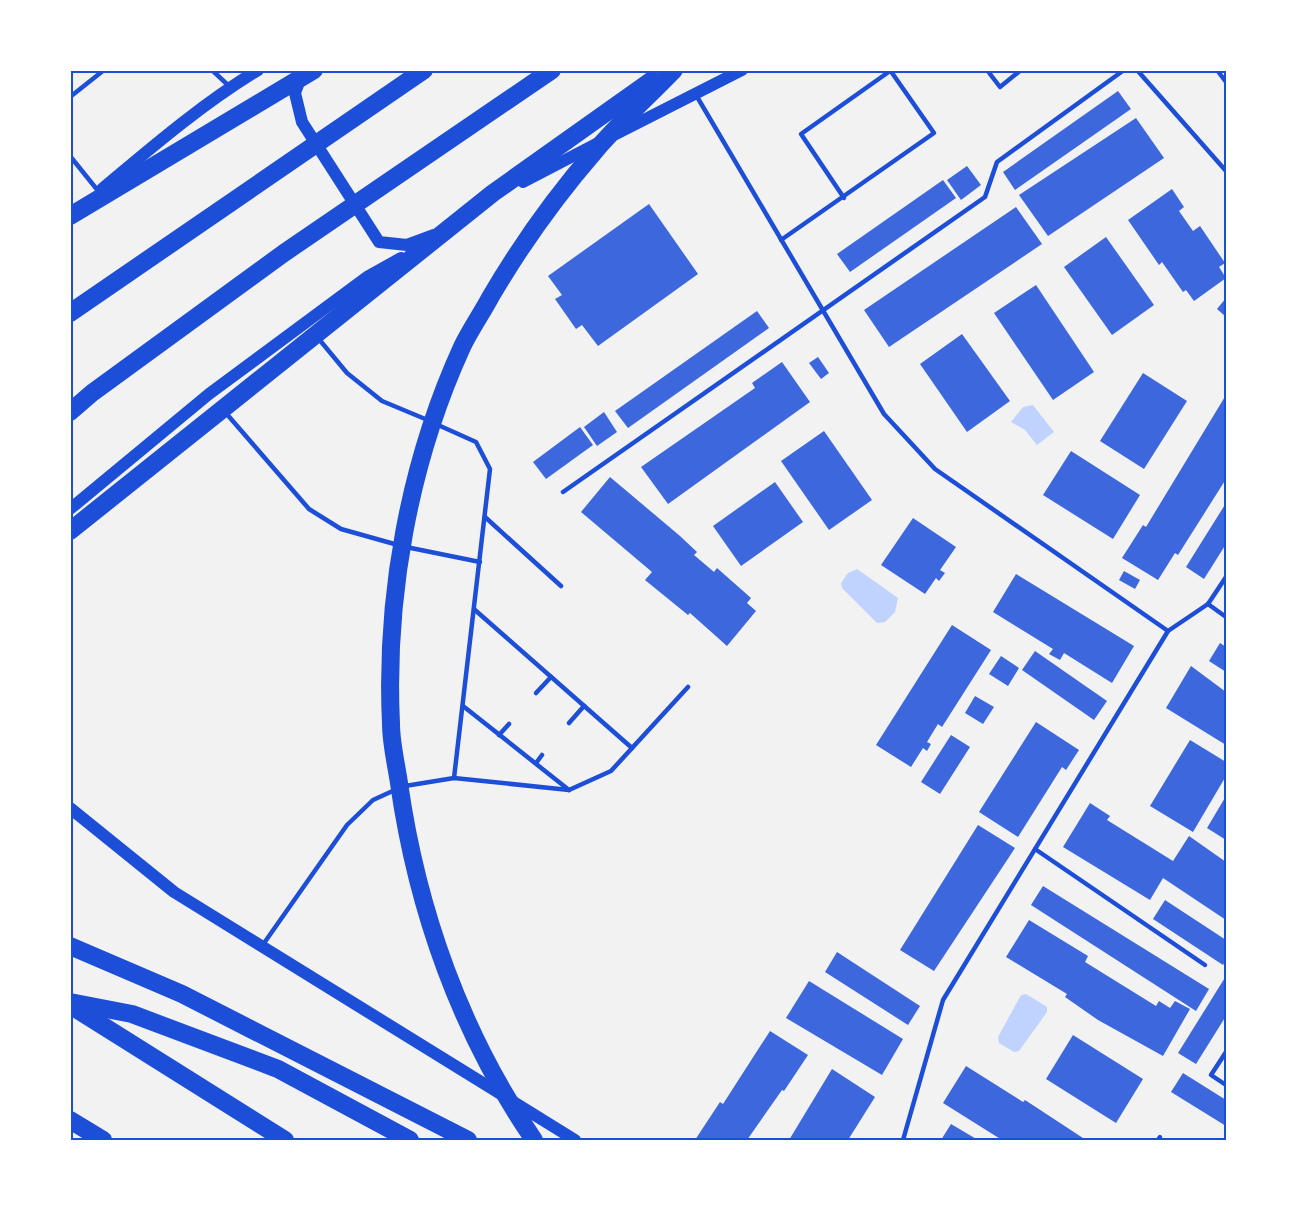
<svg xmlns="http://www.w3.org/2000/svg" width="1297" height="1211" font-family="'Asap Condensed',sans-serif">
<style>
.water{fill:#bfd3fe}
.building{fill:#3d67dc}
.lines{fill:none;stroke-linecap:round;stroke-linejoin:round}
.service{stroke:#1d4ed8;stroke-width:4.5}
.secondary{stroke:#1d4ed8;stroke-width:12}
.motorway{stroke:#1d4ed8;stroke-width:18}
.neatline{fill:none;stroke:#1d4ed8;stroke-width:2}
</style>
<rect width="100%" height="100%" fill="#f2f2f2"/>
<g class="water">
<polygon points="1033,405 1054,432 1037,445 1025,430 1011,422 1023,407"/>
<polygon points="857,569 898,598 895,612 885,622 877,623 842,588 841,583 848,573"/>
<polygon points="1026,994 1047,1007 1047,1012 1019,1051 1014,1052 999,1043 998,1037 1021,995"/>
</g>
<g class="building">
<polygon points="1118,91 1131,109 1015,190 1003,172"/>
<polygon points="1136,118 1164,158 1048,236 1019,195"/>
<polygon points="967,166 981,185 961,200 947,180"/>
<polygon points="943,180 956,198 850,272 837,254"/>
<polygon points="1172,189 1184,207 1179,211 1193,231 1200,226 1225,263 1219,267 1226,278 1194,301 1186,290 1183,292 1162,262 1159,265 1128,220"/>
<polygon points="649,204 698,274 598,346 582,325 576,329 555,299 562,295 548,276"/>
<polygon points="1016,207 1042,244 889,347 864,310"/>
<polygon points="1106,237 1154,305 1112,335 1064,267"/>
<polygon points="1036,285 1094,372 1053,400 994,313"/>
<polygon points="1226,298 1226,317 1217,309"/>
<polygon points="757,311 769,328 628,428 615,411"/>
<polygon points="962,334 1010,401 967,432 920,364"/>
<polygon points="818,357 829,373 821,379 809,363"/>
<polygon points="782,362 810,402 668,504 641,467 755,388 752,383"/>
<polygon points="1143,373 1187,401 1144,469 1100,441"/>
<polygon points="1226,395 1226,479 1178,555 1175,553 1158,580 1122,558 1143,525 1146,527"/>
<polygon points="604,412 617,432 597,446 584,427"/>
<polygon points="580,427 593,445 546,479 533,462"/>
<polygon points="824,431 872,500 829,530 781,461"/>
<polygon points="1071,451 1140,495 1113,539 1043,495"/>
<polygon points="610,477 680,536 697,552 694,555 714,572 717,568 751,598 747,603 756,611 727,646 690,613 688,615 645,580 652,572 581,512"/>
<polygon points="775,482 803,522 741,566 713,526"/>
<polygon points="1226,503 1226,544 1204,579 1186,567"/>
<polygon points="913,518 956,547 940,570 945,573 939,581 936,578 925,594 881,565"/>
<polygon points="1124,571 1140,580 1135,589 1119,580"/>
<polygon points="1016,574 1134,646 1112,683 1064,653 1060,660 1049,654 1053,649 993,612"/>
<polygon points="952,625 991,650 942,727 938,724 927,742 931,744 927,751 923,748 911,767 876,745"/>
<polygon points="1220,643 1226,647 1226,672 1209,661"/>
<polygon points="1035,651 1107,701 1094,720 1022,670"/>
<polygon points="1001,656 1019,668 1008,686 989,674"/>
<polygon points="1191,666 1226,692 1226,745 1166,708"/>
<polygon points="975,696 994,707 983,724 965,713"/>
<polygon points="1036,722 1079,750 1066,770 1062,767 1018,837 979,812"/>
<polygon points="951,735 970,747 940,794 921,782"/>
<polygon points="1190,740 1226,762 1226,776 1193,832 1150,806"/>
<polygon points="1226,796 1226,840 1207,828"/>
<polygon points="1090,803 1110,816 1107,820 1173,861 1189,836 1226,862 1226,920 1163,878 1150,900 1063,847"/>
<polygon points="978,825 1015,848 934,971 900,950"/>
<polygon points="1043,886 1209,989 1196,1011 1031,905"/>
<polygon points="1165,900 1226,940 1226,960 1223,965 1153,919"/>
<polygon points="1029,920 1088,956 1085,962 1156,1006 1159,1001 1170,1008 1175,1001 1190,1009 1163,1056 1098,1020 1065,997 1067,994 1006,957"/>
<polygon points="837,952 920,1006 908,1025 825,972"/>
<polygon points="1226,976 1226,1016 1196,1064 1178,1053"/>
<polygon points="809,981 903,1039 882,1075 786,1018"/>
<polygon points="770,1031 808,1055 784,1091 782,1090 747,1140 695,1140 720,1102 723,1104"/>
<polygon points="1073,1035 1143,1079 1116,1123 1046,1079"/>
<polygon points="966,1066 1023,1102 1025,1100 1086,1140 1002,1140 943,1103"/>
<polygon points="832,1069 875,1097 848,1140 789,1140"/>
<polygon points="1183,1073 1226,1100 1226,1126 1171,1092"/>
<polygon points="951,1124 978,1140 941,1140"/>
</g>
<g class="lines">
<g class="service">
<polyline points="212,70 230,87"/>
<polyline points="987,70 1000,87 1021,70"/>
<polyline points="1137,70 1226,171"/>
<polyline points="1217,70 1226,82"/>
<polyline points="696,95 884,414 935,469 1168,631"/>
<polyline points="70,97 104,70"/>
<polyline points="70,156 99,192"/>
<polyline points="844,198 801,134 890,71"/>
<polyline points="781,240 934,133 890,70"/>
<polyline points="318,338 347,373 382,401 430,421"/>
<polyline points="225,412 309,509 341,529 398,545"/>
<polyline points="438,425 476,442 490,469 454,778"/>
<polyline points="563,492 985,197 997,162 1124,70"/>
<polyline points="485,517 561,586"/>
<polyline points="406,547 480,562"/>
<polyline points="1208,604 1226,617"/>
<polyline points="475,610 632,748"/>
<polyline points="536,693 551,677"/>
<polyline points="463,706 569,790"/>
<polyline points="569,723 584,706"/>
<polyline points="499,735 509,724"/>
<polyline points="536,763 542,755"/>
<polyline points="405,786 454,778 569,790 611,771 688,687"/>
<polyline points="1035,849 1205,965"/>
<polyline points="262,946 347,825 373,800 397,789"/>
<polyline points="1226,1052 1211,1075 1226,1085"/>
<polyline points="903,1140 943,1000 1168,631 1208,604 1226,577"/>
<polyline points="1158,1140 1160,1137"/>
</g>
<g class="secondary">
<polyline points="301,77 295,93 302,122 379,242 407,245 434,235"/>
<polyline points="616,134 742,70"/>
<polyline points="523,182 598,143"/>
<path d="M 102,189 C 152,147 202,104 258,70"/>
<polyline points="70,509 209,394 367,277 401,258"/>
<polyline points="70,808 174,892 575,1140"/>
</g>
<g class="motorway">
<polyline points="70,216 314,70"/>
<polyline points="70,313 424,70"/>
<polyline points="70,412 92,393 284,253 552,70"/>
<polyline points="70,531 493,193 652,80"/>
<polyline points="70,946 182,994 468,1140"/>
<polyline points="70,1002 132,1014 278,1069 410,1140"/>
<polyline points="73,1007 285,1140"/>
<polyline points="70,1120 103,1140"/>
<path d="M 534,1140 C 461,1034 417,910 399,783 C 396,763 391,743 391,724 C 385,597 409,463 462,347 C 470,330 482,313 491,296 C 521,245 556,196 595,151 C 619,123 648,97 674,70"/>
</g>
</g>
<rect width="1297" height="1211" fill="none" stroke="#ffffff" stroke-width="144"/>
<rect x="72" y="72" width="1153" height="1067" class="neatline"/>
</svg>
